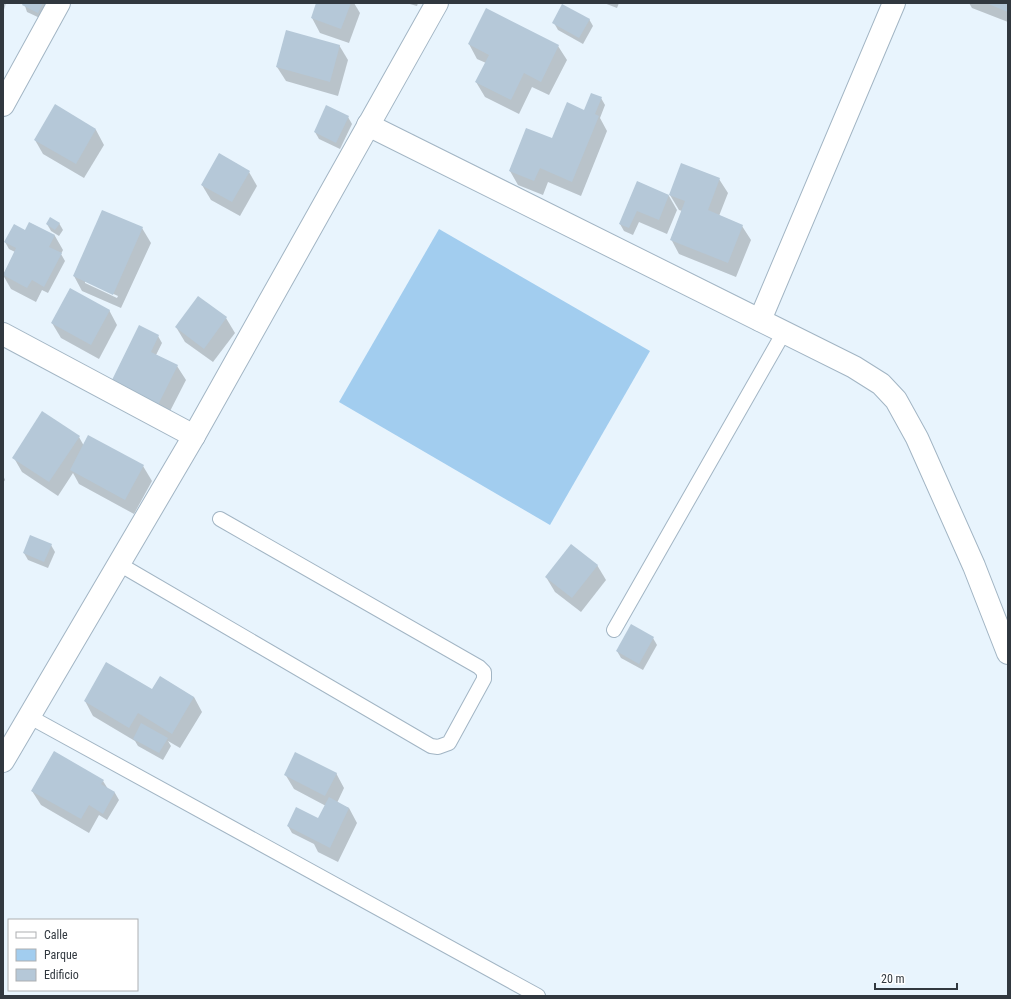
<svg xmlns="http://www.w3.org/2000/svg" width="1011" height="999" font-family="'Roboto Condensed',sans-serif">
<style>
.green{fill:#a2cdef}
.shadow{fill:#0003;fill-rule:evenodd}
.building{fill:#b5c8d8}
.lines{fill:none;stroke-linecap:round;stroke-linejoin:round}
.service-casing{stroke:#a2b5c4;stroke-width:16}
.minor-casing{stroke:#a2b5c4;stroke-width:24}
.service{stroke:#fff;stroke-width:14}
.minor{stroke:#fff;stroke-width:22}
</style>
<rect width="100%" height="100%" fill="#e8f4fd"/>
<polygon class="green" points="439,229 650,351 550,525 339,402"/>
<g class="shadow">
<polygon points="3,3 6,3 3,13"/>
<polygon points="24,3 46,3 42,19 27,12"/>
<polygon points="318,3 354,3 360,13 349,43 320,33 312,18"/>
<polygon points="406,3 418,3 417,6"/>
<polygon points="604,3 619,3 617,8"/>
<polygon points="969,3 1008,3 1008,22 972,8"/>
<polygon points="589,19 593,26 583,44 558,30 554,23"/>
<polygon points="469,44 558,46 567,60 549,95 532,87 519,114 485,97 476,82 486,63 477,59"/>
<polygon points="339,45 348,60 338,96 286,81 277,67"/>
<polygon points="601,98 605,105 600,118 607,131 581,196 548,182 543,195 518,185 510,171 552,140"/>
<polygon points="55,106 96,130 104,145 84,178 43,154 35,140"/>
<polygon points="348,117 352,124 340,149 319,139 315,132"/>
<polygon points="249,172 257,186 240,216 211,200 202,185"/>
<polygon points="719,179 728,193 719,216 742,226 751,240 736,277 679,254 671,239 682,211 679,210 670,195"/>
<polygon points="638,182 669,196 677,210 667,234 639,222 633,235 624,231 620,224"/>
<polygon points="30,223 55,236 63,250 61,254 65,261 48,293 42,290 36,302 11,289 3,275 15,252 9,249 5,242 26,231"/>
<polygon points="59,223 63,230 59,236 51,231 47,224"/>
<path d="M 142,228 L 151,243 L 121,308 L 82,291 L 74,276 ZM 85,281 L 118,296 L 117,298 L 85,283 Z"/>
<polygon points="198,298 226,318 235,333 213,362 185,342 176,327"/>
<polygon points="109,310 117,325 99,359 61,338 52,323"/>
<polygon points="158,336 162,343 156,355 177,366 186,380 166,419 120,397"/>
<polygon points="79,437 84,446 143,466 152,481 134,514 79,484 73,473 58,496 22,472 14,458"/>
<polygon points="3,475 5,480 3,483"/>
<polygon points="51,545 55,552 48,568 28,560 24,553"/>
<polygon points="597,565 606,580 581,612 555,592 546,577"/>
<polygon points="653,638 657,645 643,670 621,658 617,651"/>
<polygon points="152,691 194,697 202,712 180,748 168,741 171,746 163,760 138,746 135,741 93,716 85,701"/>
<polygon points="336,773 344,788 337,803 349,808 357,823 338,862 318,852 314,844 292,833 288,826 319,820 326,806 294,789 285,774"/>
<polygon points="103,781 108,789 115,793 119,800 107,820 99,815 89,833 41,805 32,791"/>
</g>
<g class="building">
<polygon points="23,3 43,3 38,13 22,5"/>
<polygon points="316,3 351,3 341,29 311,18"/>
<polygon points="986,3 1008,3 1008,12"/>
<polygon points="562,4 590,19 579,38 552,23"/>
<polygon points="486,8 559,45 541,82 524,73 511,100 475,82 489,55 468,44"/>
<polygon points="286,30 340,45 330,82 276,67"/>
<polygon points="591,93 602,97 595,114 599,116 572,182 540,168 534,181 509,171 526,128 552,138 567,102 584,110"/>
<polygon points="55,104 96,129 76,164 34,140"/>
<polygon points="326,105 349,116 336,143 314,132"/>
<polygon points="219,153 250,171 232,202 201,185"/>
<polygon points="681,163 720,178 708,210 743,225 728,263 670,240 685,201 669,195"/>
<polygon points="637,181 669,195 659,220 637,211 629,228 619,224"/>
<polygon points="102,210 143,227 113,295 73,276"/>
<polygon points="50,217 60,223 55,230 46,224"/>
<polygon points="29,222 55,235 49,247 62,253 44,287 32,280 27,288 3,275 16,248 4,242 14,224 25,230"/>
<polygon points="70,288 110,310 91,345 51,323"/>
<polygon points="198,296 227,317 204,349 175,327"/>
<polygon points="139,325 159,335 151,352 178,365 158,405 111,382"/>
<polygon points="42,411 80,436 49,482 12,458"/>
<polygon points="88,435 144,465 125,500 70,470"/>
<polygon points="30,535 52,544 44,562 23,553"/>
<polygon points="571,544 598,565 572,598 545,577"/>
<polygon points="631,624 654,637 639,664 616,651"/>
<polygon points="106,662 152,689 160,676 194,697 172,734 138,713 129,728 84,701"/>
<polygon points="141,723 168,738 159,753 133,739"/>
<polygon points="54,751 104,780 101,784 115,792 103,814 89,805 81,819 31,791"/>
<polygon points="295,752 337,773 325,796 284,775"/>
<polygon points="329,797 349,808 330,848 287,826 296,807 318,818"/>
</g>
<g class="lines">
<defs>
<g id="service">
<polyline points="119,564 431,746 438,747 449,743 484,679 484,672 479,667 220,519"/>
<polyline points="614,630 784,332"/>
<polyline points="30,717 538,996"/>
</g>
<g id="minor">
<polyline points="3,105 59,3"/>
<polyline points="368,125 854,367 881,384 896,400 917,438 974,566 1008,653"/>
<polyline points="760,320 894,3"/>
<polyline points="3,334 194,436"/>
<polyline points="3,761 194,436 437,3"/>
</g>
</defs>
<use href="#service" class="service-casing"/>
<use href="#minor" class="minor-casing"/>
<use href="#service" class="service"/>
<use href="#minor" class="minor"/>
</g>
<rect width="1011" height="999" fill="none" stroke="#31383f" stroke-width="8"/>
<rect x="8" y="919" width="130" height="72" fill="#ffffff" stroke="#adafb2"/>
<rect x="16" y="932" width="20" height="6" fill="#ffffff" stroke="#adafb2"/>
<text x="44" y="939" font-size="12" fill="#31383f">Calle</text>
<rect x="16" y="949" width="20" height="12" fill="#a2cdef" stroke="#adafb2"/>
<text x="44" y="959" font-size="12" fill="#31383f">Parque</text>
<rect x="16" y="969" width="20" height="12" fill="#b5c8d8" stroke="#adafb2"/>
<text x="44" y="979" font-size="12" fill="#31383f">Edificio</text>
<path d="M875 983v6h82v-6" fill="none" stroke="#31383f" stroke-width="2"/>
<text x="881" y="983" font-size="12" fill="#31383f" stroke="#ffffff" stroke-width="3" paint-order="stroke">20 m</text>
</svg>
